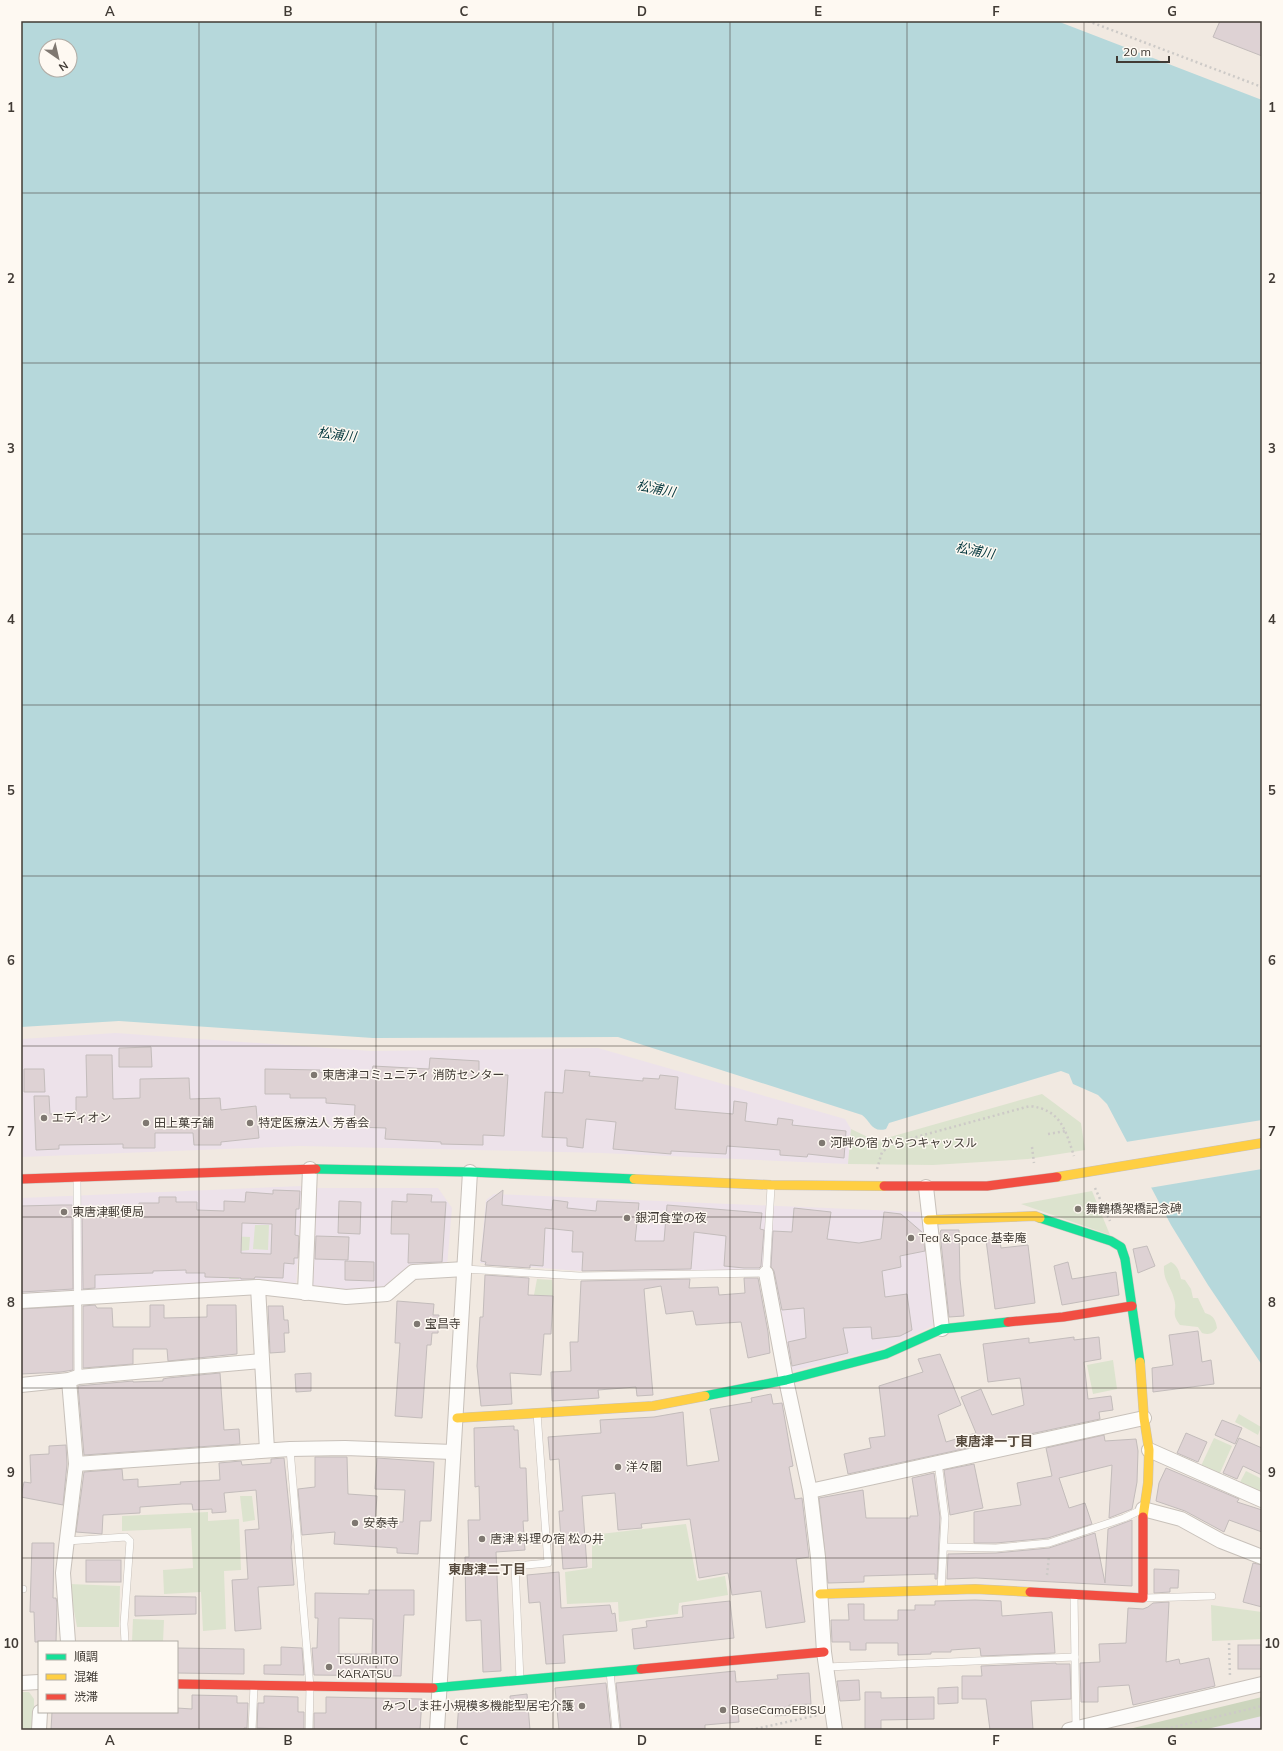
<svg xmlns="http://www.w3.org/2000/svg" width="1283" height="1751" font-family="Mulish,'Noto Sans JP',sans-serif">
<style>
.commercial{fill:#ede2ea}
.industrial{fill:#ece3eb}
.green{fill:#dce3ce}
.forest{fill:#ccd5bd}
.water{fill:#b6d8db;fill-rule:evenodd}
.pier{fill:#f1e9e1}
.building{fill:#ded2d4;stroke:#c3bcbb;fill-rule:evenodd}
.lines{fill:none;stroke-linecap:round;stroke-linejoin:round}
.lane-casing{stroke:#c8c1ba;stroke-width:8}
.street-casing{stroke:#c8c1ba;stroke-width:16}
.fast-casing{stroke:#c8c1ba;stroke-width:10}
.slow-casing{stroke:#c8c1ba;stroke-width:10}
.jam-casing{stroke:#c8c1ba;stroke-width:10}
.path{stroke:#cdcac7;stroke-width:2.5;stroke-dasharray:2 3;stroke-linecap:butt}
.lane{stroke:#fdfcfa;stroke-width:7}
.street{stroke:#fdfcfa;stroke-width:14}
.fast{stroke:#16e098;stroke-width:9}
.slow{stroke:#ffcf43;stroke-width:9}
.jam{stroke:#f24e42;stroke-width:9}
.grid{fill:none;stroke:#413b35;stroke-width:1;stroke-opacity:0.55}
.poi-dot{fill:#7f7871;stroke:#fef9f2;stroke-width:1.5}
.labels{text-anchor:middle;stroke-width:3;stroke-linejoin:round;paint-order:stroke}
.poi-label{font-size:12px;fill:#413b35;stroke:#fef9f2;text-anchor:start}
.water-label{font-size:13px;font-style:italic;fill:#00353b;stroke:#fef9f2}
.neighbourhood-label{font-size:13px;font-weight:bold;fill:#564a3d;stroke:#fef9f2}
.neatline{fill:none;stroke:#413b35;stroke-width:1.5}
.grid-label{font-size:13px;text-anchor:middle;font-weight:bold;fill:#413b35}
</style>
<rect width="100%" height="100%" fill="#f1e9e1"/>
<g class="commercial">
<polygon points="116,1033 371,1051 598,1048 845,1119 851,1129 848,1164 602,1153 300,1146 21,1157 21,1039"/>
<polygon points="302,1186 296,1287 21,1295 21,1198"/>
<polygon points="316,1188 438,1188 452,1208 447,1266 411,1268 378,1291 312,1287"/>
<polygon points="494,1194 920,1212 937,1324 884,1348 788,1372 770,1270 579,1271 480,1263 486,1200"/>
</g>
<polygon class="industrial" points="1262,1716 1262,1730 1203,1730"/>
<g class="green">
<polygon points="1042,1094 1081,1123 1085,1150 1028,1159 933,1165 848,1164 851,1129 876,1141"/>
<polygon points="1092,1191 1110,1235 1021,1204"/>
<polygon points="255,1225 269,1225 268,1250 253,1249"/>
<polygon points="228,1236 250,1237 249,1250 240,1251 239,1279 229,1279"/>
<path d="M 1171,1262 C 1178,1266 1179,1271 1181,1279 L 1185,1280 L 1191,1289 L 1193,1298 L 1198,1298 L 1205,1313 C 1213,1315 1216,1320 1217,1328 C 1213,1334 1209,1335 1202,1333 L 1198,1327 L 1180,1325 C 1170,1312 1178,1311 1174,1299 C 1171,1286 1163,1281 1164,1266 Z"/>
<polygon points="537,1279 552,1280 553,1296 534,1295"/>
<polygon points="1113,1360 1117,1389 1093,1394 1087,1365"/>
<polygon points="1239,1414 1261,1427 1258,1435 1235,1422"/>
<polygon points="1214,1438 1232,1446 1219,1475 1201,1466"/>
<polygon points="1246,1471 1262,1479 1259,1495 1239,1484"/>
<polygon points="240,1496 252,1496 255,1520 243,1522"/>
<polygon points="208,1512 208,1521 239,1519 241,1570 224,1571 226,1629 203,1631 201,1592 164,1594 163,1570 193,1568 191,1528 122,1531 122,1516"/>
<polygon points="686,1524 697,1581 725,1576 728,1595 679,1603 678,1614 619,1622 618,1602 567,1604 565,1572 592,1568 592,1535"/>
<polygon points="69,1584 120,1586 119,1627 77,1627"/>
<polygon points="1211,1605 1262,1612 1262,1639 1212,1641"/>
<polygon points="133,1619 164,1620 163,1642 132,1642"/>
<polygon points="21,1692 29,1692 34,1699 34,1730 21,1730"/>
</g>
<polygon class="forest" points="1262,1697 1262,1716 1203,1730 1125,1730"/>
<path class="water" d="M 21,21 L 1057,21 L 1262,100 L 1262,1365 L 1208,1285 L 1171,1225 L 1107,1104 L 1098,1095 L 1073,1084 L 1069,1074 L 1061,1071 L 889,1123 L 886,1129 C 872,1133 871,1122 862,1115 L 618,1037 L 373,1038 L 119,1021 L 21,1027 ZM 46,46 L 70,46 L 70,70 L 46,70 Z"/>
<polygon class="pier" points="1262,1120 1262,1169 1149,1188 1126,1142"/>
<g class="building">
<polygon points="1220,21 1262,21 1262,56 1213,37"/>
<polygon points="151,1047 152,1067 119,1067 119,1048"/>
<polygon points="86,1055 112,1055 113,1099 140,1098 140,1079 189,1078 190,1099 220,1098 221,1110 256,1106 259,1138 221,1142 221,1145 194,1145 193,1133 155,1133 155,1148 123,1148 123,1144 59,1145 59,1149 36,1150 34,1096 49,1096 50,1114 76,1113 76,1097 87,1097"/>
<polygon points="430,1058 479,1061 479,1074 508,1075 504,1136 483,1135 483,1145 441,1144 441,1142 385,1139 386,1128 354,1127 355,1105 326,1103 326,1098 290,1098 290,1094 265,1094 265,1069 320,1070 319,1072 356,1074 356,1071 372,1071 373,1066 429,1069"/>
<polygon points="24,1069 44,1069 45,1092 24,1092"/>
<polygon points="565,1070 590,1072 589,1076 643,1081 643,1078 659,1079 660,1075 678,1077 675,1109 733,1114 734,1101 747,1103 745,1121 777,1125 778,1118 793,1120 792,1125 846,1131 844,1158 808,1154 807,1157 780,1155 780,1150 727,1146 726,1154 671,1151 671,1154 613,1149 616,1122 586,1119 583,1148 567,1146 567,1138 542,1137 545,1092 563,1093"/>
<path d="M 273,1190 L 300,1191 L 299,1209 L 296,1209 L 295,1235 L 299,1236 L 298,1258 L 294,1258 L 294,1264 L 284,1263 L 283,1278 L 255,1277 L 254,1279 L 241,1279 L 241,1278 L 205,1277 L 205,1273 L 186,1273 L 186,1270 L 153,1271 L 153,1273 L 95,1275 L 95,1288 L 83,1289 L 82,1207 L 95,1207 L 95,1209 L 139,1209 L 139,1203 L 159,1203 L 159,1197 L 176,1197 L 176,1202 L 197,1202 L 197,1210 L 224,1211 L 224,1201 L 245,1202 L 246,1192 L 273,1194 ZM 242,1223 L 272,1224 L 271,1254 L 241,1253 Z"/>
<polygon points="503,1190 502,1205 552,1210 553,1200 568,1202 567,1208 596,1211 597,1201 639,1203 635,1241 664,1241 667,1205 762,1213 760,1229 764,1230 761,1266 759,1268 744,1268 724,1266 726,1236 694,1232 691,1269 582,1271 583,1252 572,1252 573,1231 545,1228 543,1266 530,1265 530,1268 485,1265 486,1262 481,1261 487,1202"/>
<polygon points="407,1194 432,1195 431,1202 446,1202 442,1262 408,1263 409,1234 391,1234 392,1201 407,1202"/>
<polygon points="339,1201 361,1202 360,1234 338,1233"/>
<polygon points="61,1205 72,1205 73,1289 21,1292 21,1206"/>
<polygon points="794,1208 831,1212 827,1239 859,1243 881,1239 884,1212 901,1214 923,1233 925,1251 900,1256 901,1267 882,1271 885,1297 907,1294 912,1330 900,1336 872,1339 871,1327 843,1328 848,1353 792,1366 788,1342 806,1338 804,1308 782,1310 774,1271 771,1267 773,1231 792,1232"/>
<polygon points="941,1230 959,1230 960,1279 964,1316 949,1317 940,1233"/>
<polygon points="316,1236 349,1237 348,1260 315,1259"/>
<polygon points="1000,1239 1001,1248 1028,1245 1035,1303 995,1309 986,1240"/>
<polygon points="1147,1246 1155,1266 1138,1273 1133,1249"/>
<polygon points="345,1261 374,1262 374,1281 345,1280"/>
<polygon points="1068,1262 1072,1279 1116,1272 1119,1295 1062,1305 1054,1266"/>
<polygon points="485,1275 529,1278 528,1295 553,1296 551,1334 544,1334 541,1375 510,1373 512,1404 481,1406 477,1366 480,1317 483,1317"/>
<polygon points="744,1278 758,1278 768,1332 770,1353 748,1358 741,1322 696,1325 693,1311 666,1314 661,1286 644,1289 653,1395 637,1396 636,1387 598,1390 599,1398 552,1401 551,1372 571,1371 570,1342 578,1342 581,1281 690,1279 689,1288 718,1287 719,1295 745,1293"/>
<polygon points="397,1301 434,1304 433,1315 439,1315 438,1333 432,1333 431,1345 427,1345 422,1418 395,1416 400,1343 395,1343"/>
<polygon points="95,1305 97,1308 112,1308 113,1327 150,1327 150,1305 164,1305 164,1318 207,1317 207,1305 236,1305 237,1354 168,1361 167,1349 133,1349 133,1364 83,1368 83,1306"/>
<polygon points="73,1306 73,1370 61,1372 21,1374 21,1309"/>
<polygon points="268,1306 283,1306 284,1320 288,1320 289,1333 284,1333 285,1352 270,1353"/>
<polygon points="1198,1331 1202,1362 1211,1360 1214,1384 1153,1392 1152,1368 1173,1365 1169,1335"/>
<polygon points="1074,1337 1074,1340 1099,1337 1101,1359 1084,1362 1088,1399 1111,1396 1113,1410 1099,1412 1100,1419 1007,1439 1006,1438 986,1444 848,1474 844,1454 871,1448 869,1438 885,1436 879,1386 923,1372 918,1359 940,1354 961,1405 938,1415 946,1442 976,1433 961,1397 981,1389 992,1415 1024,1405 1020,1378 988,1382 983,1344 1029,1338 1029,1343"/>
<polygon points="220,1373 224,1430 239,1429 240,1444 84,1455 78,1386 133,1381 133,1382 163,1381 163,1379 168,1378"/>
<polygon points="311,1373 311,1391 296,1392 295,1374"/>
<polygon points="771,1394 773,1404 782,1403 793,1466 789,1467 795,1499 802,1498 809,1557 796,1559 805,1622 766,1628 761,1591 732,1595 728,1573 699,1578 690,1519 641,1524 642,1528 618,1530 615,1493 582,1496 587,1567 563,1569 559,1511 563,1511 559,1459 550,1460 548,1437 601,1433 600,1420 654,1417 683,1412 687,1466 719,1461 710,1409 752,1402 751,1398"/>
<polygon points="1222,1420 1242,1428 1235,1444 1215,1435"/>
<polygon points="514,1426 514,1430 518,1430 520,1468 526,1468 528,1521 523,1521 525,1550 496,1552 501,1671 483,1672 481,1620 466,1621 465,1557 469,1557 468,1520 480,1520 479,1486 475,1487 474,1428"/>
<polygon points="1186,1433 1207,1442 1198,1462 1177,1453"/>
<polygon points="1104,1435 1105,1441 1136,1439 1138,1451 1137,1482 1132,1509 1109,1518 1112,1465 1059,1478 1069,1508 1085,1503 1092,1524 1048,1538 996,1543 974,1543 974,1512 1021,1505 1017,1483 1052,1476 1046,1448"/>
<polygon points="1239,1438 1262,1448 1262,1475 1243,1466 1237,1479 1223,1473"/>
<polygon points="66,1445 67,1464 63,1505 21,1497 24,1482 31,1483 30,1455 49,1454 49,1446"/>
<polygon points="315,1457 347,1457 348,1494 377,1496 375,1521 403,1522 405,1490 375,1489 377,1458 434,1462 431,1521 420,1521 418,1554 397,1553 397,1548 334,1544 335,1532 302,1535 298,1489 315,1487"/>
<polygon points="284,1458 292,1536 291,1547 294,1585 258,1587 261,1629 235,1631 232,1580 248,1579 245,1530 259,1529 256,1490 224,1493 226,1512 212,1513 212,1509 193,1510 192,1504 182,1504 140,1507 140,1513 103,1515 102,1534 76,1532 84,1472 122,1469 123,1480 138,1479 138,1487 181,1484 180,1482 220,1480 219,1463 241,1461 242,1465 271,1463 271,1459"/>
<polygon points="974,1464 983,1508 950,1515 944,1470"/>
<polygon points="1166,1468 1239,1499 1237,1502 1262,1510 1262,1532 1229,1520 1224,1532 1185,1511 1156,1501 1159,1483"/>
<polygon points="934,1473 940,1517 937,1579 935,1579 935,1574 864,1576 864,1582 828,1583 819,1498 863,1490 866,1518 910,1518 910,1516 918,1516 912,1478"/>
<polygon points="1132,1520 1132,1586 976,1578 947,1579 948,1554 996,1553 1049,1548 1095,1533 1105,1583 1108,1529"/>
<polygon points="32,1543 54,1543 53,1598 56,1598 57,1603 56,1642 35,1642 34,1612 30,1612"/>
<rect x="86" y="1560" width="35" height="22"/>
<polygon points="1253,1563 1262,1565 1262,1607 1243,1602"/>
<polygon points="1154,1569 1179,1570 1178,1588 1170,1588 1170,1592 1154,1593"/>
<polygon points="559,1572 561,1608 610,1605 612,1614 615,1613 617,1631 563,1635 565,1663 546,1664 540,1602 529,1603 527,1575"/>
<path d="M 369,1590 L 414,1590 L 414,1615 L 404,1615 L 401,1676 L 314,1675 L 312,1648 L 317,1648 L 318,1618 L 315,1618 L 315,1593 L 369,1594 ZM 339,1618 L 373,1619 L 372,1654 L 339,1654 Z"/>
<polygon points="135,1596 196,1597 196,1614 135,1616"/>
<polygon points="975,1600 1001,1601 1002,1616 1052,1612 1055,1653 981,1656 980,1648 951,1650 951,1652 931,1652 931,1654 898,1655 898,1643 866,1643 866,1650 850,1650 850,1642 832,1642 831,1620 849,1620 848,1604 864,1604 864,1620 898,1620 898,1610 915,1610 915,1605 935,1605 935,1601"/>
<polygon points="730,1601 734,1638 634,1649 632,1629 647,1627 646,1621 683,1617 682,1606"/>
<polygon points="1169,1602 1166,1662 1179,1659 1180,1664 1209,1658 1215,1686 1133,1705 1129,1685 1098,1687 1098,1702 1081,1702 1080,1663 1100,1662 1099,1644 1126,1643 1128,1608 1143,1609 1148,1607 1153,1603"/>
<rect x="1238" y="1645" width="24" height="24"/>
<polygon points="281,1647 302,1648 304,1675 264,1674 264,1665 281,1665"/>
<polygon points="177,1648 244,1649 244,1674 177,1673"/>
<polygon points="1056,1663 1056,1664 1070,1664 1071,1699 1031,1701 1033,1730 990,1730 986,1699 962,1699 962,1676 982,1676 981,1666"/>
<polygon points="735,1671 736,1682 778,1679 777,1675 809,1673 811,1704 789,1705 789,1715 775,1716 774,1709 738,1711 739,1722 705,1725 705,1729 621,1730 616,1683"/>
<polygon points="859,1680 860,1700 840,1701 837,1681"/>
<polygon points="606,1683 611,1730 559,1730 555,1688"/>
<polygon points="958,1687 958,1703 938,1704 938,1688"/>
<polygon points="865,1692 881,1692 881,1698 934,1697 934,1719 881,1720 881,1730 865,1730"/>
<polygon points="527,1694 530,1730 457,1730 459,1702 510,1700 510,1696"/>
<polygon points="192,1695 237,1696 237,1703 248,1703 247,1728 244,1728 244,1730 51,1730 52,1712 177,1712 177,1708 192,1709"/>
<polygon points="264,1696 298,1697 298,1712 304,1712 304,1730 257,1728 258,1703 264,1703"/>
<polygon points="326,1697 422,1699 420,1730 314,1730 314,1713 326,1713"/>
</g>
<g class="lines">
<defs>
<g id="lane">
<polyline points="77,1178 78,1377"/>
<polyline points="465,1269 579,1276 766,1273 771,1187"/>
<polyline points="290,1449 310,1687 309,1730"/>
<polyline points="938,1462 945,1518 941,1589"/>
<polyline points="67,1541 126,1537 130,1541 124,1624 125,1642"/>
<polyline points="944,1547 996,1548 1049,1543 1124,1518 1141,1510"/>
<polyline points="21,1589 23,1589"/>
<polyline points="1074,1595 1076,1728"/>
<polyline points="1145,1598 1212,1596"/>
<polyline points="826,1667 1075,1657"/>
<polyline points="610,1672 616,1730"/>
<polyline points="520,1680 515,1566 548,1563 537,1413"/>
<polyline points="252,1730 254,1686"/>
</g>
<g id="street">
<polyline points="926,1187 942,1329"/>
<polyline points="766,1273 786,1380 810,1491 818,1557 824,1652 835,1730"/>
<polyline points="258,1287 267,1450"/>
<polyline points="305,1293 310,1169"/>
<polyline points="21,1301 258,1287 346,1297 387,1294 413,1272 465,1269"/>
<polyline points="21,1385 69,1380 78,1377 262,1361"/>
<polyline points="1149,1450 1262,1500"/>
<polyline points="76,1464 290,1449 345,1448 453,1452"/>
<polyline points="810,1491 1144,1418"/>
<polyline points="1143,1509 1181,1519 1221,1541 1262,1557"/>
<polyline points="68,1642 63,1573 76,1464 69,1380"/>
<polyline points="21,1683 39,1682"/>
<polyline points="39,1730 40,1712"/>
<polyline points="437,1730 470,1172"/>
<polyline points="1069,1730 1262,1684"/>
</g>
<g id="fast">
<polyline points="316,1169 470,1172 634,1179"/>
<polyline points="1040,1218 1111,1241 1121,1247 1125,1259 1140,1362"/>
<polyline points="705,1396 786,1380 886,1354 942,1329 1008,1322"/>
<polyline points="433,1688 641,1669"/>
</g>
<g id="slow">
<polyline points="1057,1177 1262,1143"/>
<polyline points="634,1179 771,1185 884,1186"/>
<polyline points="928,1220 1035,1216 1040,1218"/>
<polyline points="1140,1362 1144,1418 1149,1450 1148,1483 1143,1517"/>
<polyline points="457,1418 653,1406 705,1396"/>
<polyline points="820,1594 975,1589 1030,1592"/>
</g>
<g id="jam">
<polyline points="21,1179 316,1169"/>
<polyline points="884,1186 987,1186 1057,1177"/>
<polyline points="1008,1322 1063,1317 1132,1306"/>
<polyline points="1030,1592 1143,1598 1143,1517"/>
<polyline points="641,1669 824,1652"/>
<polyline points="177,1684 433,1688"/>
</g>
</defs>
<use href="#lane" class="lane-casing"/>
<use href="#street" class="street-casing"/>
<use href="#fast" class="fast-casing"/>
<use href="#slow" class="slow-casing"/>
<use href="#jam" class="jam-casing"/>
<g class="path">
<polyline points="1088,21 1262,87"/>
<polyline points="1048,1134 1066,1131"/>
<polyline points="1032,1147 1034,1163"/>
<path d="M 877,1169 L 882,1152 L 894,1143 L 1030,1106 C 1061,1110 1065,1129 1074,1156"/>
<polyline points="1095,1188 1110,1221"/>
<polyline points="1047,1575 1049,1556"/>
<polyline points="1229,1643 1230,1677"/>
<polyline points="751,1730 818,1715"/>
<polyline points="1161,1730 1262,1706"/>
</g>
<use href="#lane" class="lane"/>
<use href="#street" class="street"/>
<use href="#fast" class="fast"/>
<use href="#slow" class="slow"/>
<use href="#jam" class="jam"/>
</g>
<path class="grid" d="M 199,21 L 199,1730M 376,21 L 376,1730M 553,21 L 553,1730M 730,21 L 730,1730M 907,21 L 907,1730M 1084,21 L 1084,1730M 21,193 L 1262,193M 21,363 L 1262,363M 21,534 L 1262,534M 21,705 L 1262,705M 21,876 L 1262,876M 21,1046 L 1262,1046M 21,1217 L 1262,1217M 21,1388 L 1262,1388M 21,1558 L 1262,1558"/>
<g class="poi-dot">
<circle cx="314" cy="1075" r="4"/>
<circle cx="44" cy="1118" r="4"/>
<circle cx="146" cy="1123" r="4"/>
<circle cx="250" cy="1123" r="4"/>
<circle cx="822" cy="1143" r="4"/>
<circle cx="1078" cy="1209" r="4"/>
<circle cx="64" cy="1212" r="4"/>
<circle cx="627" cy="1218" r="4"/>
<circle cx="911" cy="1238" r="4"/>
<circle cx="417" cy="1324" r="4"/>
<circle cx="618" cy="1467" r="4"/>
<circle cx="355" cy="1523" r="4"/>
<circle cx="482" cy="1539" r="4"/>
<circle cx="329" cy="1667" r="4"/>
<circle cx="582" cy="1706" r="4"/>
<circle cx="723" cy="1710" r="4"/>
</g>
<g class="labels">
<g class="poi-label">
<text x="322" y="1079">東唐津コミュニティ 消防センター</text>
<text x="52" y="1122">エディオン</text>
<text x="154" y="1127">田上菓子舗</text>
<text x="258" y="1127">特定医療法人 芳香会</text>
<text x="830" y="1147">河畔の宿 からつキャッスル</text>
<text x="1086" y="1213">舞鶴橋架橋記念碑</text>
<text x="72" y="1216">東唐津郵便局</text>
<text x="635" y="1222">銀河食堂の夜</text>
<text x="919" y="1242">Tea &amp; Space 基幸庵</text>
<text x="425" y="1328">宝昌寺</text>
<text x="626" y="1471">洋々閣</text>
<text x="363" y="1527">安泰寺</text>
<text x="490" y="1543">唐津 料理の宿 松の井</text>
<text x="337" y="1664">TSURIBITO<tspan x="337" dy="14">KARATSU</tspan></text>
<text x="574" y="1710" text-anchor="end">みつしま荘小規模多機能型居宅介護</text>
<text x="731" y="1714">BaseCamoEBISU</text>
</g>
<g class="water-label">
<text transform="translate(337 434) rotate(7)" y="5">松浦川</text>
<text transform="translate(656 488) rotate(11)" y="5">松浦川</text>
<text transform="translate(975 550) rotate(11)" y="5">松浦川</text>
</g>
<g class="neighbourhood-label">
<text x="994" y="1446">東唐津一丁目</text>
<text x="487" y="1574">東唐津二丁目</text>
</g>
</g>
<rect width="1283" height="1751" fill="none" stroke="#fef9f2" stroke-width="44"/>
<rect x="38" y="1641" width="140" height="72" fill="#fef9f2" stroke="#b2ada6"/>
<rect x="46" y="1654" width="20" height="6" fill="#16e098" stroke="#b2ada6"/>
<text x="74" y="1661" font-size="12" fill="#413b35">順調</text>
<rect x="46" y="1674" width="20" height="6" fill="#ffcf43" stroke="#b2ada6"/>
<text x="74" y="1681" font-size="12" fill="#413b35">混雑</text>
<rect x="46" y="1694" width="20" height="6" fill="#f24e42" stroke="#b2ada6"/>
<text x="74" y="1701" font-size="12" fill="#413b35">渋滞</text>
<g transform="translate(58 58) rotate(146)"><circle r="19" fill="#fef9f2" stroke="#b2ada6"/>
<path d="M0-3L7 15L0 10L-7 15Z" fill="#7f7871"/>
<text y="-6" font-size="11" font-weight="bold" text-anchor="middle" fill="#413b35">N</text>
</g>
<path d="M1117 56v6h52v-6" fill="none" stroke="#413b35" stroke-width="2"/>
<text x="1123" y="56" font-size="12" fill="#413b35" stroke="#fef9f2" stroke-width="3" paint-order="stroke">20 m</text>
<rect x="22" y="22" width="1239" height="1707" class="neatline"/>
<g class="grid-label">
<text x="110" y="16">A</text>
<text x="288" y="16">B</text>
<text x="464" y="16">C</text>
<text x="642" y="16">D</text>
<text x="818" y="16">E</text>
<text x="996" y="16">F</text>
<text x="1172" y="16">G</text>
<text x="11" y="112">1</text>
<text x="1272" y="112">1</text>
<text x="11" y="283">2</text>
<text x="1272" y="283">2</text>
<text x="11" y="453">3</text>
<text x="1272" y="453">3</text>
<text x="11" y="624">4</text>
<text x="1272" y="624">4</text>
<text x="11" y="795">5</text>
<text x="1272" y="795">5</text>
<text x="11" y="965">6</text>
<text x="1272" y="965">6</text>
<text x="11" y="1136">7</text>
<text x="1272" y="1136">7</text>
<text x="11" y="1307">8</text>
<text x="1272" y="1307">8</text>
<text x="11" y="1477">9</text>
<text x="1272" y="1477">9</text>
<text x="11" y="1648">10</text>
<text x="1272" y="1648">10</text>
<text x="110" y="1745">A</text>
<text x="288" y="1745">B</text>
<text x="464" y="1745">C</text>
<text x="642" y="1745">D</text>
<text x="818" y="1745">E</text>
<text x="996" y="1745">F</text>
<text x="1172" y="1745">G</text>
</g>
</svg>
